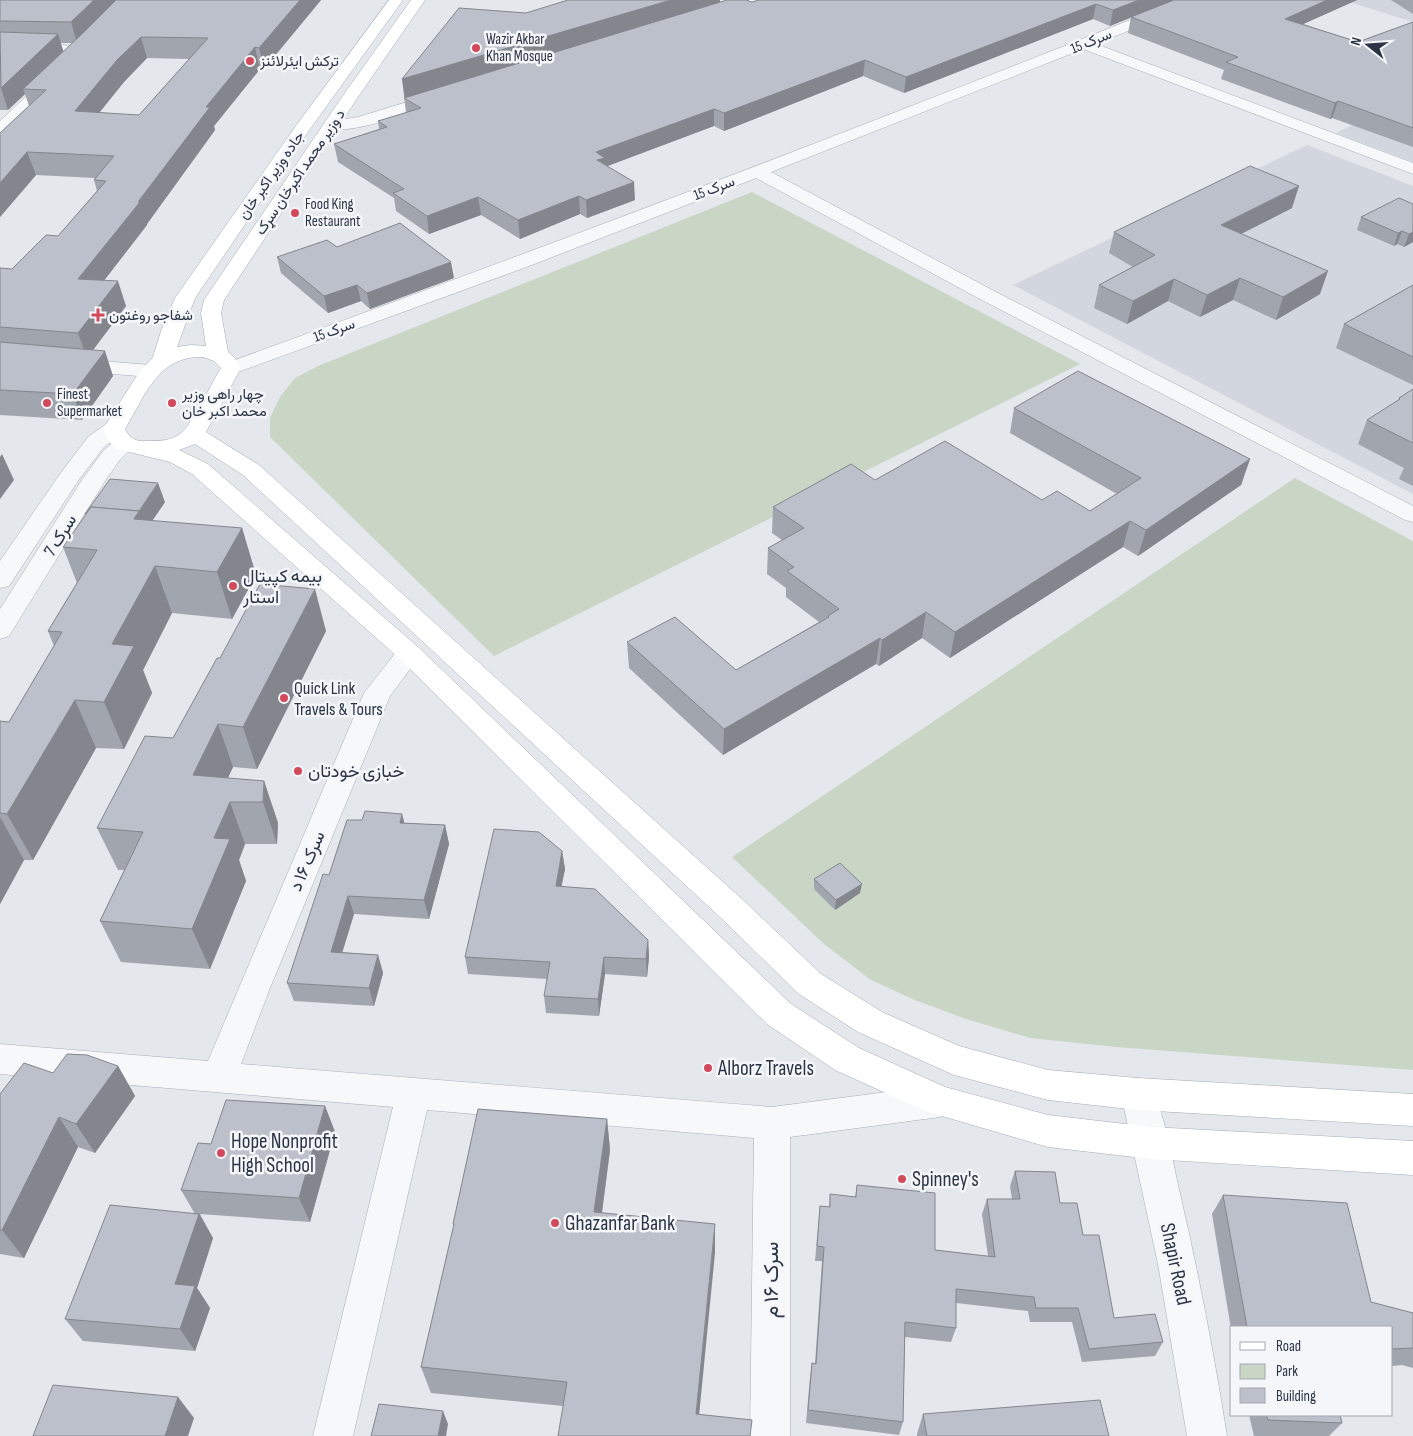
<svg xmlns="http://www.w3.org/2000/svg" width="1413" height="1436" font-family="'Sofia Sans Condensed',Vazirmatn,sans-serif">
<style>
.built{fill:#d2d6de}
.green{fill:#c9d6c5}
.lines{fill:none;stroke-linecap:round;stroke-linejoin:round}
.minor-casing{stroke:#a9aeb7;stroke-width:1}
.major-casing{stroke:#a3abb8;stroke-width:1}
.minor{fill:#f7f8fa;fill-rule:evenodd}
.major{fill:#fff;fill-rule:evenodd}
.wall{fill:#a1a5ae;fill-rule:evenodd}
.shaded-wall{fill:#83868d}
.building{fill:#bbc0ca;stroke:#83868d;fill-rule:evenodd}
.poi-dot{fill:#d1495b;stroke:#f4f6f9;stroke-width:2}
.labels{text-anchor:middle;stroke-width:5;stroke-linejoin:round;paint-order:stroke}
.far-poi-label{font-size:15px;fill:#2b3445;stroke:#f4f6f9;text-anchor:start}
.far-street-label{font-size:15px;fill:#2b3445;stroke:#f4f6f9}
.street-label{font-size:18px;fill:#2b3445;stroke:#f4f6f9}
.poi-label{font-size:18px;fill:#2b3445;stroke:#f4f6f9;text-anchor:start}
.near-poi-label{font-size:21px;fill:#2b3445;stroke:#f4f6f9;text-anchor:start}
.near-street-label{font-size:21px;fill:#2b3445;stroke:#f4f6f9}
</style>
<rect width="100%" height="100%" fill="#e4e7ec"/>
<g class="built">
<polygon points="1343,0 1413,0 1413,22"/>
<polygon points="1413,95 1413,162 1336,133"/>
<polygon points="1307,145 1413,186 1413,494 1013,285"/>
</g>
<g class="green">
<polygon points="752,192 1080,364 494,656 270,437 270,418 280,397 295,378 318,366"/>
<polygon points="1295,478 1413,541 1413,1070 1116,1047 1030,1038 966,1019 915,1000 871,980 824,944 732,857"/>
</g>
<g class="lines">
<defs>
<g id="minor">
<polygon points="742,0 764,0 762,3 715,17 710,16 708,13 710,10"/>
<path d="M 1180,0 L 1199,0 L 1197,3 L 1096,44 L 1413,163 L 1413,174 L 1083,49 L 771,172 L 994,291 L 1413,506 L 1413,522 L 1405,520 L 980,299 L 756,178 L 524,268 L 238,372 L 231,374 L 224,372 L 221,368 L 224,364 C 544,248 863,127 1180,0 Z"/>
<polygon points="0,43 84,46 89,47 91,50 89,53 84,54 0,51"/>
<polygon points="55,72 60,74 63,77 60,80 6,133 0,135 0,121 50,74"/>
<path d="M 440,92 L 446,94 L 448,97 L 446,100 C 416,110 354,136 325,128 L 323,125 L 325,122 L 358,117 Z"/>
<polygon points="0,353 151,365 158,367 161,371 158,375 151,377 0,365"/>
<polygon points="114,422 122,424 125,429 122,434 104,447 80,478 9,586 0,588 0,561 60,474 88,437 106,424"/>
<polygon points="125,437 133,439 136,444 119,461 105,481 9,636 0,639 0,609 82,480 103,451 117,439"/>
<polygon points="409,644 418,647 422,653 390,696 270,988 241,1064 772,1107 940,1085 952,1090 957,1101 952,1112 940,1117 790,1137 790,1436 750,1436 754,1138 427,1110 353,1436 313,1436 393,1107 0,1074 0,1044 208,1061 364,693 400,647"/>
<path d="M 1138,1078 L 1150,1083 C 1165,1116 1171,1154 1179,1189 C 1198,1271 1214,1353 1227,1436 L 1187,1436 L 1158,1264 L 1121,1094 L 1126,1083 Z"/>
</g>
<path id="major" d="M 389,0 L 403,0 L 310,129 L 195,298 L 177,347 L 191,345 L 206,346 L 201,313 L 204,300 L 342,97 L 411,0 L 425,0 L 358,97 L 224,300 L 221,313 L 228,352 L 234,357 L 241,368 L 206,432 L 259,465 L 743,900 L 821,974 L 882,1012 L 959,1046 L 1048,1070 L 1138,1078 L 1413,1094 L 1413,1126 L 1138,1110 L 1048,1100 L 954,1075 L 858,1032 L 799,994 L 721,918 L 243,475 L 195,444 L 179,450 L 208,464 L 418,647 L 791,1004 L 859,1048 L 945,1087 L 1048,1115 L 1151,1127 L 1413,1141 L 1413,1175 L 1151,1159 L 1048,1147 L 928,1112 L 835,1070 L 767,1024 L 400,659 L 192,474 L 170,462 L 117,449 L 110,443 L 103,429 L 136,377 L 153,357 L 161,331 L 175,298 L 298,123 ZM 203,357 L 214,361 L 221,368 C 212,382 192,426 180,434 C 170,441 159,441 147,441 C 136,442 129,438 125,429 C 145,396 158,355 203,357 Z"/>
</defs>
<use href="#minor" class="minor-casing"/>
<use href="#major" class="major-casing"/>
<use href="#minor" class="minor"/>
<use href="#major" class="major"/>
</g>
<g class="wall">
<path d="M 0,0 L 321,0 L 264,69 L 260,69 L 214,126 L 215,130 L 147,224 L 147,225 L 104,280 L 126,306 L 93,350 L 113,376 L 82,420 L 0,415 L 0,268 L 12,269 L 58,236 L 97,191 L 94,180 L 95,178 L 36,175 L 0,217 L 0,133 L 29,106 L 25,94 L 8,110 L 0,110 ZM 60,43 L 73,43 L 63,52 ZM 147,58 L 189,59 L 139,115 L 99,113 L 124,82 Z"/>
<polygon points="759,0 1357,0 1303,24 1358,42 1413,22 1413,147 1332,118 1330,119 1221,79 1224,70 1128,33 1131,17 1110,26 1093,19 904,93 863,76 724,131 714,126 607,166 635,200 587,218 580,214 520,239 481,215 429,234 396,211 394,198 338,162 334,144 379,129 378,121 406,113 402,79 526,13 720,2 752,2"/>
<polygon points="1391,0 1413,0 1413,14"/>
<polygon points="1413,204 1413,242 1404,247 1397,244 1394,246 1357,230 1361,217"/>
<polygon points="1292,208 1241,234 1320,294 1276,320 1233,300 1200,317 1168,301 1127,324 1094,308 1099,285 1133,267 1109,253 1114,232"/>
<polygon points="337,247 454,278 370,309 361,301 328,313 281,273 277,257"/>
<polygon points="1413,285 1413,385 1336,348 1344,324"/>
<polygon points="1413,389 1413,486 1399,479 1404,468 1358,444 1367,420 1398,401 1399,398"/>
<polygon points="1014,408 1250,459 1241,485 1138,556 1123,547 950,658 922,638 879,666 876,664 723,755 629,668 627,642 736,670 819,622 786,597 786,588 767,574 768,548 782,540 772,533 773,507 875,480 1042,500 1090,511 1117,494 1010,433"/>
<polygon points="165,502 152,521 242,528 256,575 232,619 172,613 143,670 152,693 124,749 96,748 33,860 24,860 0,904 0,721 9,722 54,646 48,631 77,583 63,547"/>
<polygon points="326,631 257,769 233,767 228,778 264,781 278,823 277,844 245,844 239,860 246,881 210,969 121,962 100,921 124,870 118,870 97,828 173,738 220,658"/>
<polygon points="402,814 404,823 445,825 449,844 429,919 354,914 342,952 378,955 383,973 374,1006 294,1001 287,983 329,875 362,820"/>
<polygon points="562,851 565,869 561,887 648,940 649,957 647,977 605,974 599,1016 546,1013 544,996 547,979 468,974 465,957"/>
<polygon points="814,879 860,893 835,910 814,889"/>
<polygon points="118,1066 135,1096 95,1153 78,1147 24,1258 0,1254 0,1094 53,1073"/>
<polygon points="325,1106 335,1132 310,1222 200,1214 213,1238 197,1288 210,1308 195,1351 83,1341 65,1319 195,1214 181,1190 211,1144"/>
<polygon points="607,1119 610,1150 602,1213 715,1253 563,1406 431,1393 421,1367 454,1227 453,1224"/>
<polygon points="1015,1171 1060,1203 1083,1235 1114,1318 1163,1342 1155,1356 1082,1362 1072,1322 1030,1322 1028,1311 956,1303 956,1328 951,1342 905,1337 903,1422 899,1435 806,1423 810,1377 812,1363 815,1364 822,1261 815,1261 820,1206 829,1207 830,1194 855,1197 857,1185 935,1250 988,1256 982,1214 987,1199 1012,1199 1010,1186"/>
<polygon points="1223,1195 1371,1302 1413,1313 1413,1368 1402,1365 1392,1366 1392,1327 1232,1327 1232,1335 1212,1214"/>
<polygon points="923,1414 1109,1436 917,1436 917,1434"/>
<polygon points="1249,1415 1340,1415 1342,1423 1329,1436 1254,1436"/>
</g>
<g class="shaded-wall">
<polygon points="94,0 121,0 77,43 71,22"/>
<polygon points="300,0 321,0 264,69 259,48"/>
<polygon points="671,0 720,0 720,5 405,98 402,79"/>
<polygon points="1139,0 1175,0 1110,26 1113,10"/>
<polygon points="1327,0 1357,0 1281,34 1285,19"/>
<polygon points="1096,4 1093,19 904,93 906,77"/>
<polygon points="58,34 65,56 23,89 25,94 8,110 1,88"/>
<polygon points="141,37 147,58 124,82 82,134 75,111 117,60"/>
<polygon points="255,47 260,69 214,126 215,130 147,224 147,225 86,304 78,279 138,202 206,107"/>
<polygon points="865,60 863,76 724,131 724,113"/>
<polygon points="1338,101 1332,118 1330,119 1335,103"/>
<polygon points="714,109 714,126 605,167 598,178 596,152"/>
<polygon points="27,152 36,175 0,217 0,183"/>
<polygon points="634,182 635,200 587,218 586,200"/>
<polygon points="1299,186 1292,208 1215,247 1221,225"/>
<polygon points="579,196 580,214 520,239 518,220"/>
<polygon points="478,197 481,215 429,234 427,216"/>
<polygon points="1402,231 1397,244 1394,246 1398,233"/>
<polygon points="1413,232 1413,242 1404,247 1409,234"/>
<polygon points="451,262 454,278 370,309 367,293"/>
<polygon points="1328,271 1320,294 1276,320 1283,297"/>
<polygon points="1240,278 1233,300 1200,317 1207,295"/>
<polygon points="1174,279 1168,301 1127,324 1133,301"/>
<polygon points="118,281 126,306 87,358 78,333"/>
<polygon points="357,285 361,301 328,313 324,296"/>
<polygon points="105,351 113,376 82,420 73,394"/>
<polygon points="2,454 14,480 0,499 0,457"/>
<polygon points="1250,459 1241,485 1138,556 1146,530"/>
<polygon points="158,483 165,502 146,530 134,519"/>
<polygon points="1130,521 1123,547 950,658 955,632"/>
<polygon points="242,528 256,575 232,619 217,572"/>
<polygon points="155,566 172,613 143,670 152,693 124,749 104,702 112,644"/>
<polygon points="315,589 326,631 257,769 243,727"/>
<polygon points="926,612 922,638 879,666 882,640"/>
<polygon points="880,638 876,664 723,755 724,729"/>
<polygon points="75,700 96,748 33,860 7,814"/>
<polygon points="218,724 233,767 209,817 193,775"/>
<polygon points="264,781 278,823 277,844 263,802"/>
<polygon points="230,802 245,844 239,860 246,881 210,969 192,929 214,838"/>
<polygon points="402,814 407,833 400,823"/>
<polygon points="0,817 24,860 0,904"/>
<polygon points="445,825 449,844 429,919 424,900"/>
<polygon points="562,851 565,869 558,904 556,886"/>
<polygon points="862,884 860,893 835,910 836,900"/>
<polygon points="348,896 354,914 337,970 331,952"/>
<polygon points="648,940 649,957 647,977 646,959"/>
<polygon points="378,955 383,973 374,1006 369,988"/>
<polygon points="604,957 605,974 599,1016 598,999"/>
<polygon points="118,1066 135,1096 95,1153 76,1124"/>
<polygon points="325,1106 335,1132 310,1222 299,1198"/>
<polygon points="59,1117 78,1147 24,1258 2,1230"/>
<polygon points="607,1119 610,1150 598,1242 594,1212"/>
<polygon points="199,1214 213,1238 197,1288 210,1308 195,1351 180,1329 175,1284"/>
<polygon points="715,1224 715,1253 697,1436 696,1414"/>
<polygon points="178,1397 194,1418 188,1436 165,1436"/>
<polygon points="443,1411 448,1424 446,1436 438,1436"/>
</g>
<g class="building">
<polygon points="0,0 94,0 71,22 0,21"/>
<path d="M 116,0 L 300,0 L 259,48 L 255,47 L 206,107 L 210,107 L 138,202 L 140,202 L 78,279 L 118,281 L 78,333 L 0,327 L 0,268 L 12,269 L 46,235 L 58,236 L 106,181 L 94,180 L 114,156 L 27,152 L 0,183 L 0,133 L 46,90 L 23,89 L 84,32 ZM 141,37 L 208,38 L 139,115 L 75,111 L 117,60 Z"/>
<polygon points="568,0 671,0 402,79 459,8 526,13"/>
<polygon points="727,0 746,0 752,2 759,0 1139,0 1113,10 1096,4 906,77 865,60 724,113 714,109 596,152 605,158 597,160 634,182 586,200 579,196 518,220 478,197 427,216 393,193 404,189 334,144 387,127 378,121 421,108 404,98"/>
<polygon points="1174,0 1327,0 1285,19 1358,42 1413,22 1413,128 1338,101 1335,103 1226,62 1238,57 1131,17"/>
<polygon points="0,32 58,34 1,88"/>
<polygon points="1250,166 1299,186 1221,225 1328,271 1283,297 1240,278 1207,295 1174,279 1133,301 1099,285 1155,255 1114,232"/>
<polygon points="1399,198 1413,204 1413,232 1409,234 1402,231 1398,233 1361,217"/>
<polygon points="400,223 451,262 367,293 357,285 324,296 277,257 327,240 337,247"/>
<polygon points="1413,285 1413,357 1344,324"/>
<polygon points="0,342 105,351 73,394 0,390"/>
<polygon points="1078,371 1250,459 1146,530 1130,521 955,632 926,612 882,640 880,638 724,729 627,642 675,617 736,670 829,617 828,616 839,609 787,571 794,567 768,548 804,528 773,507 851,464 875,480 945,441 1042,500 1057,491 1090,511 1141,478 1014,408"/>
<polygon points="1413,389 1413,443 1367,420 1400,399 1399,398"/>
<polygon points="110,479 158,483 139,511 91,507 85,514"/>
<polygon points="91,507 139,511 134,519 242,528 217,572 155,566 112,644 134,646 104,702 75,700 7,814 0,813 0,721 9,722 62,632 48,631 97,550 63,547"/>
<polygon points="260,584 315,589 243,727 218,724 193,775 264,781 263,802 230,802 214,838 230,839 192,929 100,921 143,832 97,828 145,736 173,738 217,658 220,658"/>
<polygon points="365,811 402,814 400,823 445,825 424,900 348,896 331,952 378,955 369,988 287,983 323,874 329,875 347,820 362,820"/>
<polygon points="494,829 539,832 562,851 556,886 595,889 648,940 646,959 604,957 598,999 544,996 550,962 465,957"/>
<polygon points="840,863 862,884 836,900 814,879"/>
<polygon points="67,1054 87,1055 118,1066 76,1124 59,1117 2,1230 0,1230 0,1094 24,1063 53,1073"/>
<polygon points="226,1100 325,1106 299,1198 181,1190 198,1143 211,1144"/>
<polygon points="478,1109 607,1119 594,1212 715,1224 696,1414 752,1420 750,1436 558,1436 567,1382 421,1367 454,1224 453,1224"/>
<polygon points="1015,1171 1055,1172 1060,1203 1077,1203 1083,1235 1099,1235 1114,1318 1155,1314 1163,1342 1089,1349 1078,1308 1036,1308 1034,1297 956,1289 956,1328 905,1322 903,1422 808,1410 812,1363 816,1364 824,1247 817,1246 820,1206 830,1207 830,1194 856,1197 857,1185 935,1193 935,1250 995,1257 987,1199 1020,1199"/>
<polygon points="1223,1195 1347,1203 1371,1302 1413,1313 1413,1348 1392,1349 1392,1327 1247,1327"/>
<polygon points="110,1205 199,1214 175,1284 195,1286 180,1329 65,1319"/>
<polygon points="53,1385 178,1397 165,1436 33,1436"/>
<polygon points="1100,1400 1109,1436 927,1436 923,1414"/>
<polygon points="379,1404 443,1411 438,1436 371,1436"/>
<polygon points="1266,1415 1340,1415 1342,1423 1268,1420"/>
</g>
<g class="poi-dot">
<circle cx="476" cy="48" r="5"/>
<circle cx="250" cy="61" r="5"/>
<circle cx="295" cy="213" r="5"/>
<path d="M95.5 307.5h5v5h5v5h-5v5h-5v-5h-5v-5h5z"/>
<circle cx="47" cy="403" r="5"/>
<circle cx="172" cy="403" r="5"/>
<circle cx="233" cy="586" r="5"/>
<circle cx="284" cy="698" r="5"/>
<circle cx="298" cy="771" r="5"/>
<circle cx="708" cy="1068" r="5"/>
<circle cx="221" cy="1153" r="5"/>
<circle cx="902" cy="1179" r="5"/>
<circle cx="555" cy="1223" r="5"/>
</g>
<g class="labels">
<g class="far-poi-label">
<text x="486" y="44">Wazir Akbar<tspan x="486" dy="17">Khan Mosque</tspan></text>
<text x="260" y="66">ترکش ایئرلائنز</text>
<text x="305" y="209">Food King<tspan x="305" dy="17">Restaurant</tspan></text>
<text x="109" y="320">شفاجو روغتون</text>
<text x="57" y="399">Finest<tspan x="57" dy="17">Supermarket</tspan></text>
<text x="182" y="399">چهار راهی وزیر<tspan x="182" dy="17">محمد اکبر خان</tspan></text>
</g>
<g class="far-street-label">
<text transform="translate(1091 41) rotate(-22)" y="5">سرک 15</text>
<text transform="translate(300 172) rotate(-56)" y="5">د وزیر محمد اکبرخان سړک</text>
<text transform="translate(271 175) rotate(-55)" y="5">جاده وزیر اکبر خان</text>
<text transform="translate(714 188) rotate(-21)" y="5">سرک 15</text>
<text transform="translate(334 330) rotate(-20)" y="5">سرک 15</text>
</g>
<g class="street-label">
<text transform="translate(60 535) rotate(-58)" y="6">سرک 7</text>
<text transform="translate(307 861) rotate(-67)" y="6">سرک ۱۶ د</text>
</g>
<g class="poi-label">
<text x="243" y="582">بیمه کپیتال<tspan x="243" dy="21">استار</tspan></text>
<text x="294" y="694">Quick Link<tspan x="294" dy="21">Travels &amp; Tours</tspan></text>
<text x="308" y="777">خبازی خودتان</text>
</g>
<g class="near-poi-label">
<text x="718" y="1075">Alborz Travels</text>
<text x="231" y="1148">Hope Nonprofit<tspan x="231" dy="24">High School</tspan></text>
<text x="912" y="1186">Spinney's</text>
<text x="565" y="1230">Ghazanfar Bank</text>
</g>
<g class="near-street-label">
<text transform="translate(1176 1264) rotate(78)" y="7">Shapir Road</text>
<text transform="translate(771 1280) rotate(-90)" y="7">سرک ۱۶ م</text>
</g>
</g>
<rect x="1230" y="1326" width="162" height="90" fill="#f4f6f9" stroke="#a4a8b1"/>
<rect x="1240" y="1342" width="25" height="8" fill="#ffffff" stroke="#a4a8b1"/>
<text x="1276" y="1351" font-size="15" fill="#2b3445">Road</text>
<rect x="1240" y="1364" width="25" height="15" fill="#c9d6c5" stroke="#a4a8b1"/>
<text x="1276" y="1376" font-size="15" fill="#2b3445">Park</text>
<rect x="1240" y="1388" width="25" height="15" fill="#bbc0ca" stroke="#a4a8b1"/>
<text x="1276" y="1401" font-size="15" fill="#2b3445">Building</text>
<g transform="translate(1368 45) rotate(287)" stroke="#f4f6f9" stroke-width="4" paint-order="stroke">
<path d="M0-4L9 19L0 12L-9 19Z" fill="#2b3445"/>
<text y="-8" font-size="14" font-weight="bold" text-anchor="middle" fill="#2b3445">N</text>
</g>
</svg>
